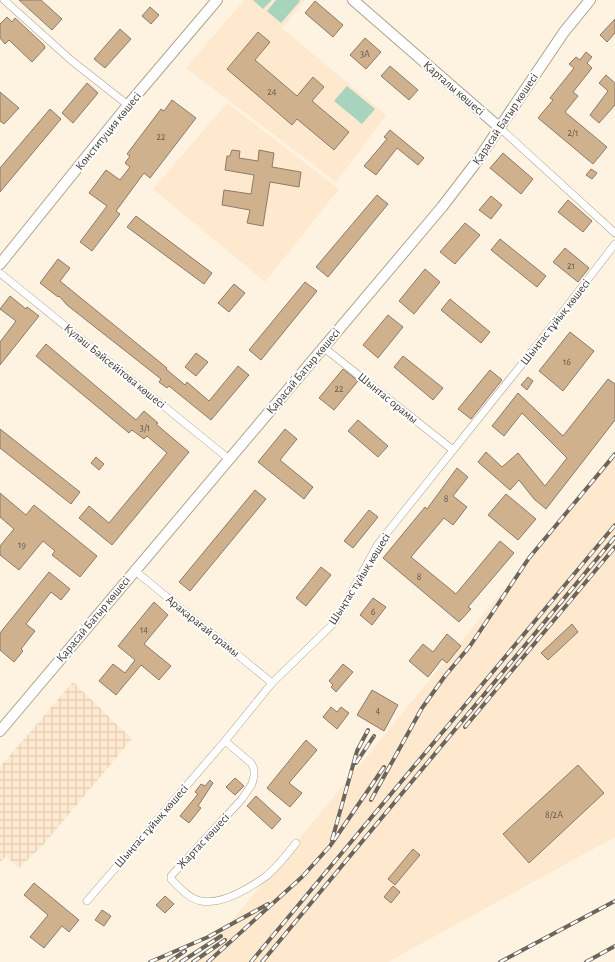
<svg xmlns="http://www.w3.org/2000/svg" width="615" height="962" font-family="'Alegreya Sans',sans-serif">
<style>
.built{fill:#fee9cf}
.industrial{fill:url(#industrial-grid)}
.pitch{fill:#a8d3bd}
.building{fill:#cfb18e;stroke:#8b7b6a}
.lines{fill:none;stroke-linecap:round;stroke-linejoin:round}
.street-casing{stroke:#b0a28f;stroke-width:8}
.secondary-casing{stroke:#b0a28f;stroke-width:12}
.street{stroke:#fff;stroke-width:7}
.secondary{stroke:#fff;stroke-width:10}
.rail-casing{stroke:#6c655b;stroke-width:4}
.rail{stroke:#fff;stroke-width:2.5;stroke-dasharray:8;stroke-linecap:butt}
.labels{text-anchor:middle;stroke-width:4;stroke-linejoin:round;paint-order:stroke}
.number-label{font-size:10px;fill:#64584a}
.street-label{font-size:12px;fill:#413b33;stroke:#fff}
</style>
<defs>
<pattern id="industrial-grid" width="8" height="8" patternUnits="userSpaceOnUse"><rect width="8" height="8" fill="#fee9cf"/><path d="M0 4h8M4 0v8" fill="none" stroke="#dbc9b2"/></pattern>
</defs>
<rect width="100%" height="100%" fill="#fef2e1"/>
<g class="built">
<polygon points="244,0 305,0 282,28 386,115 336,182 186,68"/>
<polygon points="227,103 339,189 265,282 153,189"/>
<polygon points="615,454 615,837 388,962 198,962"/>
</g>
<polygon class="industrial" points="73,682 132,739 43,845 19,868 6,856 0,863 0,767"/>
<g class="pitch">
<polygon points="253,0 272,0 263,9"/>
<polygon points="276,0 299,0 300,1 281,23 267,11"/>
<polygon points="347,86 375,109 362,124 334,101"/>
</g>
<g class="building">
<polygon points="19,0 41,0 62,19 52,30"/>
<polygon points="315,1 343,25 333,37 305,13"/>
<polygon points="150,7 159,15 151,24 142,16"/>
<polygon points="7,17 12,22 15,18 44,45 45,48 32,62 9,40 5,44 0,38 0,24"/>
<polygon points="615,19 615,33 607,42 600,35"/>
<polygon points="120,29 131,39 105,68 94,59"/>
<polygon points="258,32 270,42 255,60 297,96 313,77 324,87 312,101 349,132 334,150 297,119 292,125 227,69"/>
<polygon points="365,38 381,52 366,69 350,55"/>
<polygon points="586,52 592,57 587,63 592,68 573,92 578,96 565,112 607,147 593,164 538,118 553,100 550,98 574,68 569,64 576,57 580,60"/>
<polygon points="390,66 418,90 409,100 381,76"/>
<polygon points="606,75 615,83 615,105 599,123 590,115 608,91 599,83"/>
<polygon points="87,83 98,93 73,123 62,113"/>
<polygon points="0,92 19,108 4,124 0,121"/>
<polygon points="172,100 196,118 150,178 144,173 116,211 120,214 92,251 80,242 107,206 89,193 106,170 120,180 130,167 125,163 130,156 127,154 161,109 164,111"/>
<polygon points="50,109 61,119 0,192 0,168"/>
<polygon points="390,130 424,158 418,165 397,148 376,175 364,166 387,139 384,137"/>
<polygon points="232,150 240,151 239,158 258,161 259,150 274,153 272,167 301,172 299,187 270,182 263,226 247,223 250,210 222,205 224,190 251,194 254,175 225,170 227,156 230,156"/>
<polygon points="503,153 533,179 521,194 490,168"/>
<polygon points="591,169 597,173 592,179 586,175"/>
<polygon points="377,195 388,204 328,277 316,267"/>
<polygon points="491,196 502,205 491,219 479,210"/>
<polygon points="568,200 592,221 583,232 558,212"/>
<polygon points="136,216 212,273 204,284 127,227"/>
<polygon points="465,223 480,235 455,264 440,252"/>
<polygon points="500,239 546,276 537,287 491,250"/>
<polygon points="565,248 589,268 578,282 553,262"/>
<polygon points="58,259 70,268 60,281 167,368 166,369 185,385 187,382 209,401 238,366 249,375 211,420 169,386 167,388 159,382 161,379 67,305 59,296 58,297 40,283"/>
<polygon points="425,269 440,282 414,314 399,301"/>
<polygon points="305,282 317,291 261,360 249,350"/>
<polygon points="234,284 245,293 229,312 218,303"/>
<polygon points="10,296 26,309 27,307 39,316 0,365 0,342 16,321 0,309"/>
<polygon points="450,299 490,332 481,343 441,310"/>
<polygon points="388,315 403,327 378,358 363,345"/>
<polygon points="570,332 594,351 563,391 539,371"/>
<polygon points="46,344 136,420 144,411 158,423 156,424 189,452 112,545 79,518 89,506 109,523 167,453 147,436 144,439 132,430 129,433 36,356"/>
<polygon points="196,353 208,362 196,376 185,367"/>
<polygon points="403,356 443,388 433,400 394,367"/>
<polygon points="343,369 358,381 334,410 319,398"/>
<polygon points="490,370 502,380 471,419 458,409"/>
<polygon points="528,377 533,381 527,390 521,385"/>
<polygon points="608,379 615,384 615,420 546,509 534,499 519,480 510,490 478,462 486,452 502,467 518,453 545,486 567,458 522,413 504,436 492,426 518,393 563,436"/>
<polygon points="358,420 388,446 378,457 348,431"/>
<polygon points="0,429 80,492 71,504 0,448"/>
<polygon points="285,429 297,439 280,460 313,487 304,499 258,462"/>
<polygon points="96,457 104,464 99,470 91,463"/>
<polygon points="457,468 468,477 453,496 467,507 453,525 444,518 411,557 456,594 500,541 514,553 468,607 471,609 459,622 383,558 425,507 427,509"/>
<polygon points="255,490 266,499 190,591 179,582"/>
<polygon points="0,493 26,515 34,505 97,556 80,577 52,555 55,551 43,541 19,570 0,555 0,546 14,529 0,517"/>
<polygon points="506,494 536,519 518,540 488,515"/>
<polygon points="369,510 378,517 353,548 344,541"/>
<polygon points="321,567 331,575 306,606 296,598"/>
<polygon points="49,572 70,589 61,600 51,592 26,624 35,631 21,649 23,651 14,662 0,650 0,633"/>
<polygon points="373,598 386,607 372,625 360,615"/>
<polygon points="154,602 168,615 144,644 171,666 159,680 141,665 116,695 99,681 113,664 125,673 135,660 118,646"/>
<polygon points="572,624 578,632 548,660 541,653"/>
<polygon points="447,634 461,646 447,663 442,659 428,677 409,661 423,644 433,652"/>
<polygon points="343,664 353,672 336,692 331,687 333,685 329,681"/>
<polygon points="372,690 398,705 384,731 357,715"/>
<polygon points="331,707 337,712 341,707 349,713 337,729 323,717"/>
<polygon points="306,740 317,750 289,783 302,793 290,807 267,788"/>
<polygon points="578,765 604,793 529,863 503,834"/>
<polygon points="235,778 244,786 235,795 226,787"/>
<polygon points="210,780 213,783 198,806 201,808 189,823 180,816 198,794 195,792 201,784 205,786"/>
<polygon points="256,796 281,819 272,829 247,806"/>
<polygon points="413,849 420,855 395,885 388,879"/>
<polygon points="34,883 79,920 69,932 62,926 44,948 30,937 48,915 24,895"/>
<polygon points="393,886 400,892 391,903 384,897"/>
<polygon points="165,896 174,904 165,913 156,905"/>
<polygon points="102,910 111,916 104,926 95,920"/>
</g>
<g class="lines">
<defs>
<g id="street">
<polyline points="4,0 72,61 128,105"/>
<polyline points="500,128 615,233"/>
<polyline points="0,273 229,459"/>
<polyline points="323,347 453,450"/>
<polyline points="134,570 272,683"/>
<path d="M 225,741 L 251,763 L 254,769 L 254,776 L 252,784 L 242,799 L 171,876 L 171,879 C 179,887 189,899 201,901 C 222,905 248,889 265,877 C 277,868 287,854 296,843"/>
<polyline points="87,901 225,741 272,683 335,622 378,544 538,344 615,244"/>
</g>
<g id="secondary">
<polyline points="353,0 500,128"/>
<polyline points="0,264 128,105 217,0"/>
<polyline points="0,731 442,207 475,164 564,32 590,0"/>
</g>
</defs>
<use href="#street" class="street-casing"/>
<use href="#secondary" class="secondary-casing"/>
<use href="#street" class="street"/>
<use href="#secondary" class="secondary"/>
<defs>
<g id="rail">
<polyline points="465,727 615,547"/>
<polyline points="356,763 374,736"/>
<polyline points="371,800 422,708 445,676 470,646 529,558 615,454"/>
<polyline points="332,840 357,751 368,730"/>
<polyline points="150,962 208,937 268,904"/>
<polyline points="169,962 185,951"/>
<polyline points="181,962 221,936"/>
<polyline points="193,962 225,940"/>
<polyline points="208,962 302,877 330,846 384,767"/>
<polyline points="251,962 615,525"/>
<polyline points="262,962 615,537"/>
<polyline points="500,962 615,901"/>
<polyline points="586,962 615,946"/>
</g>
</defs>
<use href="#rail" class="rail-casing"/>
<use href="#rail" class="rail"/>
</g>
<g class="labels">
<g class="number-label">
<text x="365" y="57">3А</text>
<text x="272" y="95">24</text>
<text x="573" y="136">2/1</text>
<text x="161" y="140">22</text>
<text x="571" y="269">21</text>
<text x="567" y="365">16</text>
<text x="339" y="392">22</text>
<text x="145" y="431">3/1</text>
<text x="446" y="502">8</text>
<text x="22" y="548">19</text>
<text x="419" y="580">8</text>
<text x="373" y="615">6</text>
<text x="144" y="633">14</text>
<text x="378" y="714">4</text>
<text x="554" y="818">8/2А</text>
</g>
<g class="street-label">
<text transform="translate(454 88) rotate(41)" y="4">Қарталы көшесі</text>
<text transform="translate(505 119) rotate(-56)" y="4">Қарасай Батыр көшесі</text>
<text transform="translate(108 131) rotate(-51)" y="4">Конституция көшесі</text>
<text transform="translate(555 322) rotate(-52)" y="4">Шыңтас тұйық көшесі</text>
<text transform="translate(115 366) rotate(39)" y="4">Күләш Бәйсейітова көшесі</text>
<text transform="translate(303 371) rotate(-50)" y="4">Қарасай Батыр көшесі</text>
<text transform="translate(388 398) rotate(39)" y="4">Шынтас орамы</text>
<text transform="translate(359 579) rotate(-58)" y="4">Шыңтас тұйық көшесі</text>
<text transform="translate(93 619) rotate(-50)" y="4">Қарасай Батыр көшесі</text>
<text transform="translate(203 626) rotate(39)" y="4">Арақарағай орамы</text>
<text transform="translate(151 826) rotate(-49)" y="4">Шыңтас тұйық көшесі</text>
<text transform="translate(203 841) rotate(-47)" y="4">Жартас көшесі</text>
</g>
</g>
</svg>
